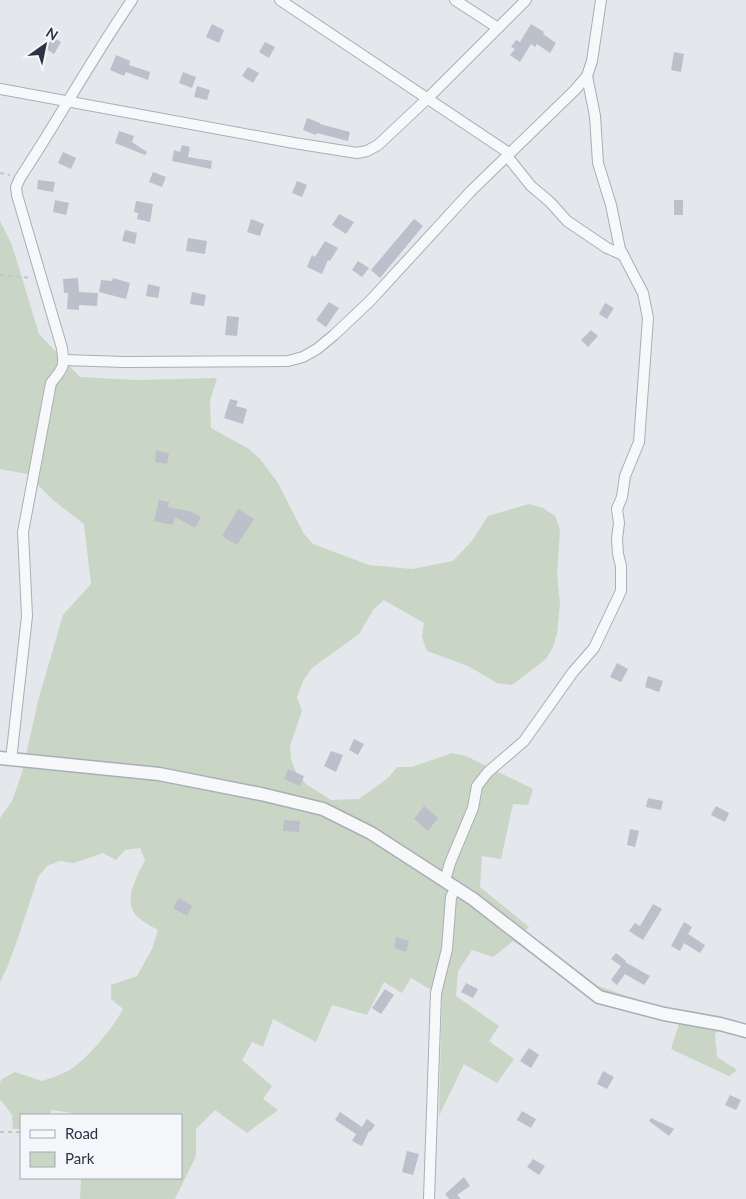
<svg xmlns="http://www.w3.org/2000/svg" width="746" height="1199" font-family="Lato,sans-serif">
<style>
.green{fill:#c9d6c5}
.building{fill:#bbc0ca}
.lines{fill:none;stroke-linecap:round;stroke-linejoin:round}
.minor-casing{stroke:#a9aeb7;stroke-width:12}
.tertiary-casing{stroke:#a9aeb7;stroke-width:15}
.path{stroke:#c2c5cb;stroke-width:2;stroke-dasharray:4 4;stroke-linecap:butt}
.minor{stroke:#f7f8fa;stroke-width:10}
.tertiary{stroke:#f7f8fa;stroke-width:12}
</style>
<rect width="100%" height="100%" fill="#e4e7ec"/>
<path class="green" d="M 0,221 L 12,245 L 39,334 L 80,377 L 137,380 L 217,378 L 210,401 L 211,428 L 249,449 L 260,459 L 278,483 L 304,534 L 313,544 L 369,565 L 412,569 L 453,561 L 472,541 L 488,516 L 529,504 L 543,508 L 555,516 L 560,530 L 557,574 L 560,603 L 557,634 L 553,647 L 546,659 L 512,685 L 497,683 L 468,666 L 427,651 L 422,637 L 424,623 L 384,600 L 373,610 L 359,634 L 312,668 L 304,679 L 297,697 L 302,711 L 290,746 L 291,759 L 296,772 L 306,784 L 331,800 L 359,799 L 388,778 L 397,767 L 412,767 L 452,753 L 466,756 L 533,789 L 528,805 L 513,804 L 501,859 L 482,856 L 480,887 L 529,927 L 525,931 L 598,986 L 661,1008 L 693,1011 L 746,1026 L 720,1028 L 715,1034 L 717,1057 L 737,1070 L 729,1076 L 671,1049 L 681,1018 L 600,998 L 513,941 L 493,957 L 472,950 L 458,971 L 456,996 L 499,1026 L 489,1041 L 514,1059 L 497,1083 L 464,1064 L 439,1116 L 442,996 L 411,978 L 402,993 L 384,982 L 367,1015 L 332,1005 L 316,1042 L 273,1019 L 263,1047 L 252,1042 L 242,1060 L 272,1086 L 263,1099 L 278,1110 L 247,1133 L 215,1110 L 196,1129 L 196,1156 L 175,1199 L 80,1199 L 81,1178 L 181,1178 L 181,1115 L 83,1115 L 52,1110 L 49,1115 L 21,1115 L 21,1129 L 13,1129 L 12,1115 L 0,1099 L 0,1082 L 2,1079 L 15,1072 L 42,1081 C 51,1078 60,1075 68,1071 C 86,1061 114,1027 123,1009 L 111,999 L 111,985 L 137,976 L 152,949 L 158,930 C 151,926 139,920 135,914 C 123,898 138,875 145,860 L 140,848 L 125,850 L 116,860 L 103,853 L 74,863 L 60,861 L 47,866 L 38,877 L 17,941 L 7,968 L 0,982 L 0,818 L 12,801 L 22,773 L 38,701 L 63,615 L 91,584 L 84,524 L 53,500 L 27,474 L 0,469 Z"/>
<g class="building">
<polygon points="212,24 224,30 219,43 206,37"/>
<polygon points="531,24 544,32 543,34 556,43 550,53 537,44 535,47 531,44 520,62 510,55 515,49 511,47 516,40 520,42"/>
<polygon points="52,37 61,42 54,54 46,49"/>
<polygon points="265,42 275,47 269,58 259,52"/>
<polygon points="674,52 684,54 681,72 671,70"/>
<polygon points="116,55 130,61 129,65 150,72 148,80 126,72 124,76 110,70"/>
<polygon points="248,67 259,73 253,83 242,76"/>
<polygon points="183,72 196,77 192,88 179,83"/>
<polygon points="197,86 210,90 207,100 194,97"/>
<polygon points="307,118 320,123 320,124 350,132 348,141 317,133 316,135 303,130"/>
<polygon points="119,131 134,136 132,142 147,152 145,155 115,143"/>
<polygon points="182,145 190,147 188,157 212,161 211,169 172,161 174,150 180,152"/>
<polygon points="63,152 76,158 71,169 58,163"/>
<polygon points="153,172 166,177 162,187 149,182"/>
<polygon points="38,180 55,182 53,192 37,189"/>
<polygon points="297,181 307,185 302,197 292,193"/>
<polygon points="55,200 69,203 66,215 53,212"/>
<rect x="674" y="200" width="9" height="15"/>
<polygon points="136,201 153,204 150,222 137,219 138,213 134,212"/>
<polygon points="339,214 354,222 346,234 332,225"/>
<polygon points="251,219 264,224 260,236 247,232"/>
<polygon points="414,219 423,226 380,278 371,270"/>
<polygon points="125,230 137,233 135,244 122,241"/>
<polygon points="188,238 207,241 205,254 186,251"/>
<polygon points="325,241 338,248 330,261 328,260 322,274 307,267 312,255 315,257"/>
<polygon points="358,261 369,268 362,277 352,270"/>
<polygon points="78,278 79,292 98,293 97,306 79,305 79,310 67,309 68,293 64,293 63,279"/>
<polygon points="113,278 130,283 126,299 99,292 101,280 112,281"/>
<polygon points="148,284 160,287 158,298 146,296"/>
<polygon points="192,292 206,295 204,306 190,304"/>
<polygon points="329,302 339,308 326,327 316,320"/>
<polygon points="605,303 614,308 607,319 599,314"/>
<polygon points="227,316 239,317 237,336 225,335"/>
<polygon points="591,330 598,336 588,347 581,340"/>
<polygon points="230,399 238,401 236,406 247,409 243,424 224,418"/>
<polygon points="156,451 169,453 167,464 155,462"/>
<polygon points="159,500 169,502 168,507 188,511 188,510 201,517 195,528 175,517 173,525 154,521"/>
<polygon points="238,509 254,519 237,545 222,536"/>
<polygon points="617,663 628,669 621,682 610,677"/>
<polygon points="648,676 663,681 659,692 645,687"/>
<polygon points="354,739 364,744 358,755 349,750"/>
<polygon points="331,751 343,755 336,772 324,766"/>
<polygon points="288,769 304,776 300,786 284,779"/>
<polygon points="648,798 663,801 661,810 646,807"/>
<polygon points="424,806 438,818 428,831 414,819"/>
<polygon points="716,806 729,813 725,822 711,815"/>
<polygon points="284,820 300,821 299,832 283,831"/>
<polygon points="630,829 639,831 635,847 627,845"/>
<polygon points="179,898 192,906 187,916 173,908"/>
<polygon points="653,904 662,909 643,940 629,931 635,923 640,926"/>
<polygon points="684,922 692,927 688,934 705,945 700,953 684,943 680,951 671,946"/>
<polygon points="396,937 409,941 406,952 394,948"/>
<polygon points="616,953 626,961 625,962 650,976 644,985 625,974 617,985 611,980 621,966 611,959"/>
<polygon points="466,983 478,989 473,998 461,992"/>
<polygon points="385,989 394,995 381,1014 372,1008"/>
<polygon points="529,1048 539,1055 531,1068 520,1061"/>
<polygon points="603,1071 614,1077 607,1089 597,1084"/>
<polygon points="730,1095 741,1100 736,1110 725,1105"/>
<polygon points="522,1111 536,1119 531,1128 517,1120"/>
<polygon points="340,1112 362,1127 367,1119 375,1125 370,1132 369,1131 362,1146 352,1141 356,1134 335,1120"/>
<polygon points="651,1118 674,1129 669,1136 649,1121"/>
<polygon points="407,1151 419,1154 413,1175 402,1172"/>
<polygon points="533,1159 545,1166 539,1175 527,1167"/>
<polygon points="464,1177 470,1186 457,1195 461,1199 449,1199 445,1194"/>
</g>
<g class="lines">
<defs>
<g id="minor">
<polyline points="280,0 509,153"/>
<polyline points="455,0 498,28"/>
<polyline points="0,89 294,143 357,153 367,151 378,145 428,98 526,0"/>
<polyline points="507,156 531,186 550,202 567,221 607,248 623,255"/>
<polyline points="64,360 124,362 288,361 303,357 317,349 334,335 370,301 471,191 575,90 587,76 592,61 601,0"/>
<path d="M 11,760 L 27,616 L 23,532 L 51,383 C 63,368 65,368 62,348 L 17,195 L 16,187 L 20,178 C 59,119 92,58 132,0"/>
<polyline points="445,880 450,863 473,808 477,786 488,772 524,741 573,672 594,648 621,591 621,566 618,554 617,539 619,523 617,509 622,497 625,476 639,442 648,318 643,293 620,249 611,205 598,163 595,116 587,76"/>
<polyline points="429,1199 436,993 447,949 451,897 456,887"/>
</g>
<polyline id="tertiary" points="0,758 159,774 261,794 323,809 371,833 473,899 599,997 664,1014 720,1024 746,1031"/>
</defs>
<use href="#minor" class="minor-casing"/>
<use href="#tertiary" class="tertiary-casing"/>
<g class="path">
<polyline points="0,173 10,175"/>
<polyline points="0,275 32,278"/>
<polyline points="0,1132 21,1132"/>
</g>
<use href="#minor" class="minor"/>
<use href="#tertiary" class="tertiary"/>
</g>
<rect x="20" y="1114" width="162" height="65" fill="#f4f6f9" stroke="#a4a8b1"/>
<rect x="30" y="1130" width="25" height="8" fill="#f7f8fa" stroke="#a4a8b1"/>
<text x="65" y="1139" font-size="15" fill="#2b3445">Road</text>
<rect x="30" y="1152" width="25" height="15" fill="#c9d6c5" stroke="#a4a8b1"/>
<text x="65" y="1164" font-size="15" fill="#2b3445">Park</text>
<g transform="translate(45 45) rotate(33)" stroke="#f4f6f9" stroke-width="4" paint-order="stroke">
<path d="M0-4L9 19L0 12L-9 19Z" fill="#2b3445"/>
<text y="-8" font-size="14" font-weight="bold" text-anchor="middle" fill="#2b3445">N</text>
</g>
</svg>
